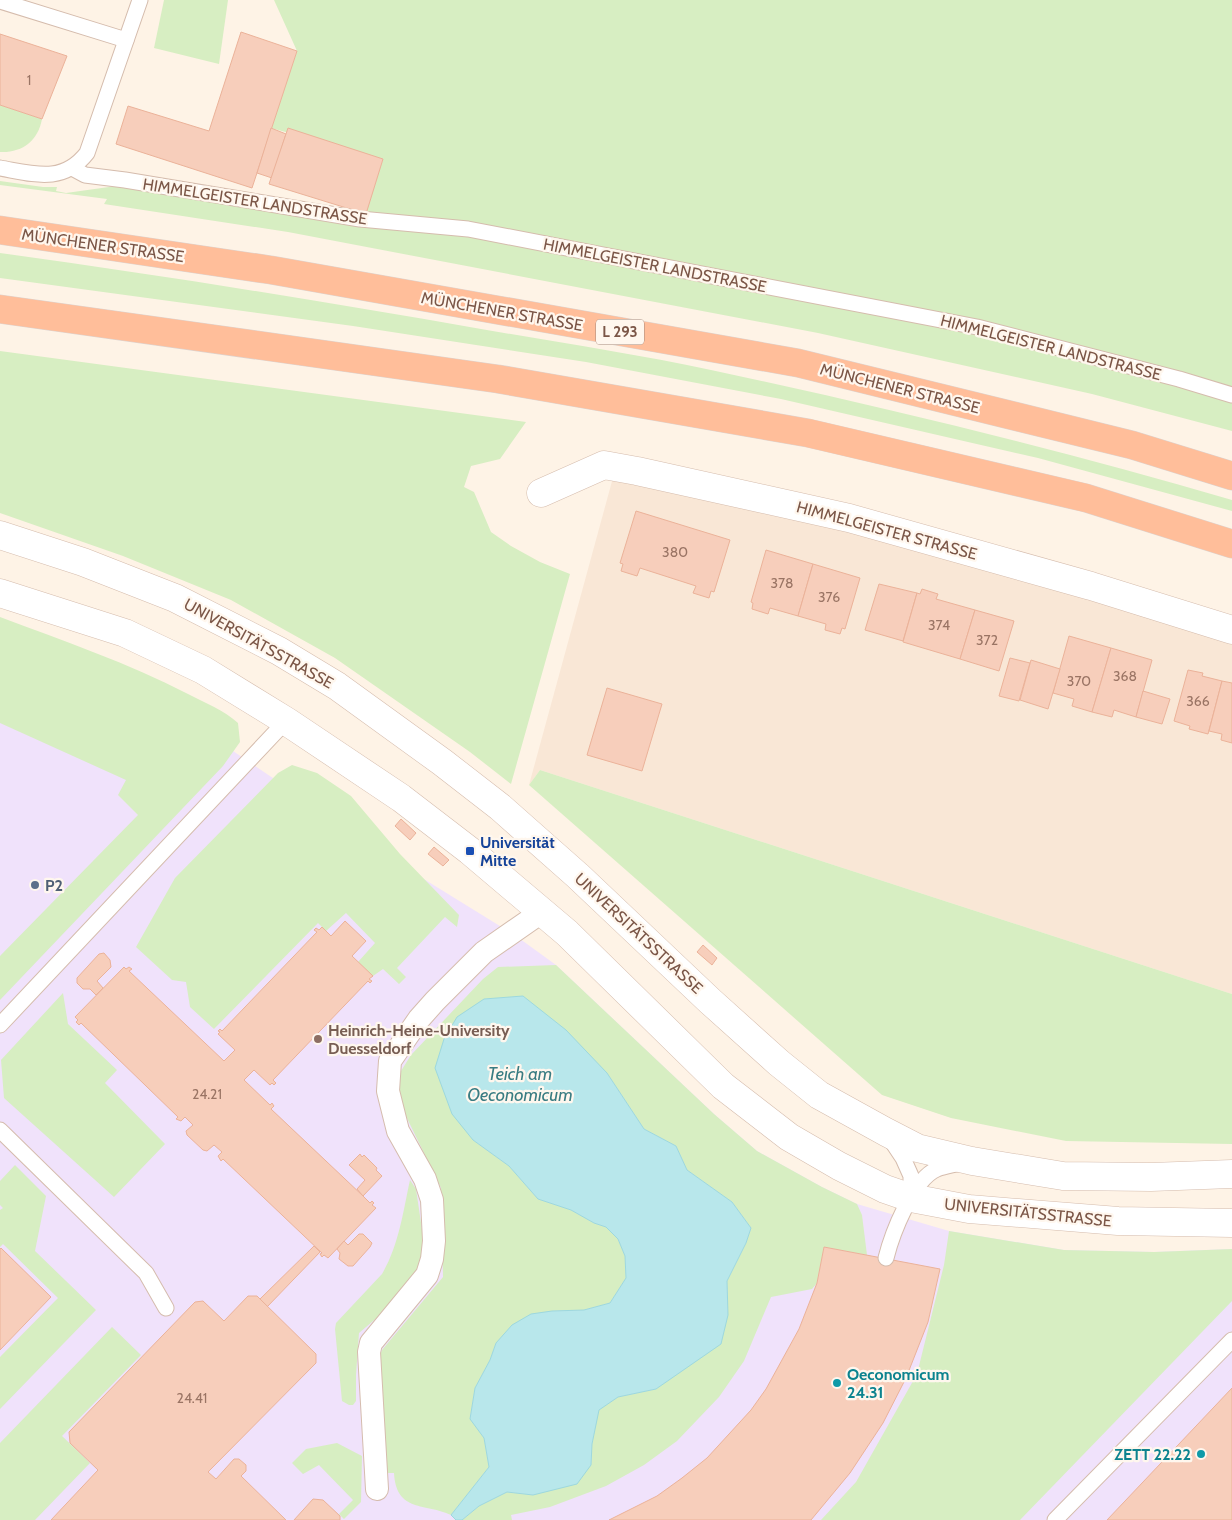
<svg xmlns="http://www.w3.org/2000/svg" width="1232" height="1520" font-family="Cabin,sans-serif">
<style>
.residential{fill:#f9e7d6}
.education{fill:#f0e2fb}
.green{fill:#d7eec2}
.water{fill:#b8e7eb;stroke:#9dd8de}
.building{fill:#f7cebb;stroke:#ebb299}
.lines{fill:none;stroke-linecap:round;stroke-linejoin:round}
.service-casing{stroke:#d5bcad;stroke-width:17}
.pedestrian-casing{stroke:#d5bcad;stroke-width:24}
.minor-casing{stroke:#d5bcad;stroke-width:29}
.tertiary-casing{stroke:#d5bcad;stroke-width:29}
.trunk-casing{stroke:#ddd3cf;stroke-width:29}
.service{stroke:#fff;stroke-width:15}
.pedestrian{stroke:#fff;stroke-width:22}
.minor{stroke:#fff;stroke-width:28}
.tertiary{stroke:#fff;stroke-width:28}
.trunk{stroke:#ffbe9a;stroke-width:28}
.transit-dot{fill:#1a4fb4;stroke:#fff7ee;stroke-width:2}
.service-dot{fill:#5c6f8a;stroke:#fff7ee;stroke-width:2}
.education-dot{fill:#8d6e63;stroke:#fff7ee;stroke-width:2}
.culture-dot{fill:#0f9aa8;stroke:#fff7ee;stroke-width:2}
.labels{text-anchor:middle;stroke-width:4.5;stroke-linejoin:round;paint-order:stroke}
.number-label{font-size:14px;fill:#9a7464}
.shield{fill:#fff7ee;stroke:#a38679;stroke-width:1}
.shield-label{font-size:15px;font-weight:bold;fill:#7b5647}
.street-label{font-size:16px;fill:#7b5647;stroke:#fff7ee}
.transit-label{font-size:16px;font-weight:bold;fill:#164399;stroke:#fff7ee;text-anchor:start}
.service-label{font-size:16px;font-weight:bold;fill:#4e5e75;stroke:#fff7ee;text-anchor:start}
.education-label{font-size:16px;font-weight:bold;fill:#785e54;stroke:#fff7ee;text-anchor:start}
.culture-label{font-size:16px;font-weight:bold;fill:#0d838f;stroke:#fff7ee;text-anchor:start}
.water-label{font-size:18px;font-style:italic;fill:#397c82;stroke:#fff7ee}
</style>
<rect width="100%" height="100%" fill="#fef3e6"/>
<polygon class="residential" points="617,463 1232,629 1232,994 540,770 529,785"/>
<polygon class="education" points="0,661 165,705 406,868 516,936 556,965 714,1114 757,1151 822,1187 857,1204 949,1231 1064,1250 1154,1252 1232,1249 1232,1520 0,1520"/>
<g class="green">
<polygon points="164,0 228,0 219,64 154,48"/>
<polygon points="274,0 1232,0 1232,431 1092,394 818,333 288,232 104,204 107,199 0,185 0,181 43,187 57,187 56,191 66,193 116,186 362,225 383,159 271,128 297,51"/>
<path d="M 0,105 L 42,119 C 38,141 22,153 0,152 Z"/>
<path d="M 0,253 C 161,275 321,301 481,329 C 557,342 635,354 711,370 C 886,407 1060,450 1232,500 L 1232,511 L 1038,458 L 781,399 L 586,362 L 353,326 L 0,278 Z"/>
<polygon points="0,351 526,422 500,459 471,466 464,487 474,492 491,532 511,546 540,562 570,574 511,784 470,752 335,658 231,600 123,556 0,513"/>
<path d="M 0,617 C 64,641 128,663 188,694 C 205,703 224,710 238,723 L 240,742 L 223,766 L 0,1000 L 0,956 L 138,815 L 118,795 L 126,780 L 0,723 Z"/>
<polygon points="292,765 317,773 351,796 400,854 459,915 457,927 445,917 397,968 406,977 399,984 383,969 373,976 358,962 375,943 346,913 326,931 318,923 214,1029 190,1007 186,982 172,980 136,947 175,878 278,773"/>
<polygon points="540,770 1232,994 1232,1144 1066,1141 951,1118 882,1095 529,785"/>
<path d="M 556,965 L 714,1114 L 757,1151 L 822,1187 L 857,1204 L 862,1215 L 867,1255 L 824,1247 L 817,1283 L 812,1289 L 771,1297 L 744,1361 L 719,1397 L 677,1441 L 644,1465 L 606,1486 L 550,1507 L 511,1515 L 512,1520 L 462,1520 L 479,1506 L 507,1492 L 534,1495 L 591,1465 L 592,1444 L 598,1410 L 618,1397 L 656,1389 L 682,1370 L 728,1315 L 727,1281 L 746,1243 L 751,1228 L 732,1202 L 687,1170 L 676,1146 L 644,1129 L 607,1073 L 473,1140 L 509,1166 L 538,1199 L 571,1210 L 594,1223 L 606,1227 L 618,1239 L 625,1256 L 626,1278 L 610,1303 L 584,1310 L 552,1311 L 496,1343 L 490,1360 L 475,1388 L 470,1418 L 484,1438 L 489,1467 L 451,1515 C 426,1503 396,1513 394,1473 L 386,1473 L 380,1355 L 382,1350 L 443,1277 L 441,1188 L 402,1108 L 396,1079 L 411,1055 L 483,979 L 498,967 Z"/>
<polygon points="63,993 68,1024 117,1070 105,1083 165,1144 114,1197 4,1098 1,1060"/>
<polygon points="15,1165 46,1196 35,1251 96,1310 0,1409 0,1357 58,1298 3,1244 0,1247 0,1210 3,1208 0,1205 0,1181"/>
<path d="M 410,1180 L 416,1189 L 424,1243 L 420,1271 L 393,1304 L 359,1333 L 356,1375 L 356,1401 L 353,1405 L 349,1405 L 342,1401 L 335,1329 L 336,1323 L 382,1274 C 399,1245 403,1212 410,1180 Z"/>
<polygon points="949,1231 1064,1250 1154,1252 1232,1249 1232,1301 1020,1520 821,1520 856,1482 917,1374 944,1265"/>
<polygon points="112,1327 141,1355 62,1436 90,1463 35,1520 0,1520 0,1443"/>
<polygon points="337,1443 362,1456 361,1502 344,1519 339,1514 353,1500 319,1465 303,1474 292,1463 306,1449"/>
</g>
<polygon class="water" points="523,996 566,1030 607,1073 644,1129 676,1146 687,1170 732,1202 751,1228 746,1243 727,1281 728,1315 721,1344 656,1389 618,1397 599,1410 592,1444 591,1465 577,1484 533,1495 507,1492 479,1506 462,1520 456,1520 451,1515 489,1467 484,1438 470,1419 475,1388 490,1360 496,1343 512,1325 531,1314 552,1311 584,1310 610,1303 626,1278 625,1256 618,1239 606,1227 594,1223 571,1210 538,1199 509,1166 473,1140 452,1114 435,1068 444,1039 457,1017 484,999"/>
<g class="building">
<polygon points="241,32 297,51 252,188 116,144 128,106 209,131"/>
<polygon points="0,34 67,56 42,119 0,105"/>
<polygon points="271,128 286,134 272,178 257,173"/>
<polygon points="288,128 383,159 366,214 269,184"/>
<polygon points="636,511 730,540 714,592 711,591 709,598 693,593 696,586 640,568 637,576 621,571 623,564 620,563"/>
<polygon points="766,550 813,564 798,616 770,608 768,614 752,609 753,603 751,602"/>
<polygon points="813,564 860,578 845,629 842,628 840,634 825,630 826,624 798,616"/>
<polygon points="879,584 917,593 903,641 865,630"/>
<polygon points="922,589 938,594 936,599 975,610 960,659 903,642 917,593 920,594"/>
<polygon points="975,610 1014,621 999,671 960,659"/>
<polygon points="1069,636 1111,648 1092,712 1072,706 1074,699 1053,693"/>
<polygon points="1111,648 1152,660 1136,717 1114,710 1112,717 1092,712"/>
<polygon points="1010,658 1030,663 1019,701 999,696"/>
<polygon points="1031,660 1060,669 1048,709 1020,700"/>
<polygon points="1188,670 1203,673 1202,676 1222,681 1208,734 1189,729 1190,726 1174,721"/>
<polygon points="1222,681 1232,683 1232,743 1221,740 1222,734 1209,731"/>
<polygon points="607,688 662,704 642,771 587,755"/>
<polygon points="1143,691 1170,699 1162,724 1136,717"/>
<polygon points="401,819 416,833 410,840 395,826"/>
<polygon points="434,847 449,860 443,866 428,854"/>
<polygon points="345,921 366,941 352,956 373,976 369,979 372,981 370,983 368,981 273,1080 276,1083 274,1085 272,1083 270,1085 254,1070 244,1080 270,1105 272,1103 274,1106 271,1109 363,1196 370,1203 372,1201 374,1203 372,1205 376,1208 328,1258 324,1255 322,1257 320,1254 322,1253 223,1159 221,1161 218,1156 222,1152 214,1145 207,1151 203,1150 187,1135 186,1131 193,1125 185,1117 181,1121 176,1119 178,1117 81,1023 79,1025 76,1022 78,1020 75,1017 124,967 126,969 129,967 132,969 129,971 224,1061 235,1050 218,1034 220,1032 218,1031 220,1029 222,1031 317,932 314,930 316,928 319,930 322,927 331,936"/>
<polygon points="703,945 717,958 712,965 697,952"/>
<polygon points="104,953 110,960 111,967 97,981 103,988 96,995 90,989 83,989 77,983 77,978 99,954"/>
<polygon points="360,1154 362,1157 364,1155 377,1168 376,1170 382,1176 363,1196 357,1189 365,1180 349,1165"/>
<polygon points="359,1234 363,1234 372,1243 370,1247 353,1266 348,1266 339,1259 340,1253 337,1249 344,1241 348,1245"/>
<polygon points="314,1246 320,1252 267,1307 260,1299"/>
<polygon points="824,1247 940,1269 928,1322 906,1378 883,1423 850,1473 811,1520 609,1520 657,1496 682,1478 707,1458 751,1410 766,1389 799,1329 817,1283"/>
<polygon points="1,1248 51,1297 0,1350 0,1249"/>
<polygon points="248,1296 257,1296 260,1299 316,1354 316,1363 208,1472 216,1479 234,1459 239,1459 246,1465 246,1471 241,1476 286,1520 51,1520 98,1470 70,1443 69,1432 195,1302 203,1301 224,1321"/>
<polygon points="1232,1388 1232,1520 1107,1520"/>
<polygon points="313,1499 323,1500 340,1516 340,1520 294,1520"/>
</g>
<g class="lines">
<defs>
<g id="service">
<polyline points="0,1 126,40"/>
<path d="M 0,168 C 34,174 63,184 87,153 L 140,0"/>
<polyline points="72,168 85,175 125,180 360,219 468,229 977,327 1179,379 1232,395"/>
<polyline points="0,1025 286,721"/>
<polyline points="0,1130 146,1273 166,1308"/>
<polyline points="891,1140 903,1158 911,1176 911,1197"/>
<path d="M 886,1258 C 892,1234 913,1179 937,1169 C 945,1166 953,1165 960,1163"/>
<polyline points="1055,1520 1232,1340"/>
</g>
<polyline id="pedestrian" points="377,1489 369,1352 371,1343 427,1275 432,1259 434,1241 432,1200 425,1179 398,1131 388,1091 390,1061 419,1019 435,1001 484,952 543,911"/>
<polyline id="minor" points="541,493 604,465 637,471 849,518 1091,586 1232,630"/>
<g id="tertiary">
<polyline points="0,535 83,562 175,598 279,651 337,686 442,762 500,807 578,876 710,1001 779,1063 819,1095 886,1132 917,1148 972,1161 1063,1176 1151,1177 1232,1174"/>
<polyline points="0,593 125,633 203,670 286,721 401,798 470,851 567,933 723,1086 789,1137 839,1166 885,1189 911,1198 969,1209 1118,1221 1232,1223"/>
</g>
<g id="trunk">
<polyline points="0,230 271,270 798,363 1132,445 1232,476"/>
<polyline points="0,309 498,379 808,433 1086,498 1232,544"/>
</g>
</defs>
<use href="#service" class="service-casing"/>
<use href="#pedestrian" class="pedestrian-casing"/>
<use href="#minor" class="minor-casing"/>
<use href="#tertiary" class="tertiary-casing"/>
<use href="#trunk" class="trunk-casing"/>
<use href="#service" class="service"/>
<use href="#pedestrian" class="pedestrian"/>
<use href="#minor" class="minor"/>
<use href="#tertiary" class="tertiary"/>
<use href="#trunk" class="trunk"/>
</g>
<rect class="transit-dot" x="465" y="846" width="10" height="10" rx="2.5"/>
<circle class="service-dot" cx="35" cy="885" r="5"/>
<circle class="education-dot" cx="318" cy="1039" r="5"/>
<g class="culture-dot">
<circle cx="837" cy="1383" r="5"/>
<circle cx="1201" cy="1454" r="5"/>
</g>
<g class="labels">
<g class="number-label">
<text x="29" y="85">1</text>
<text x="675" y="557">380</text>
<text x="782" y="588">378</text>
<text x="829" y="602">376</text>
<text x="939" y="630">374</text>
<text x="987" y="645">372</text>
<text x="1125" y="681">368</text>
<text x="1079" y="686">370</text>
<text x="1198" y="706">366</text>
<text x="207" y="1099">24.21</text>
<text x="192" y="1403">24.41</text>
</g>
<rect class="shield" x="596" y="319.5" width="48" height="25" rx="4"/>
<g class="shield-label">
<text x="620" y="337">L 293</text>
</g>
<g class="street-label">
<text transform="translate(255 201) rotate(9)" y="6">HIMMELGEISTER LANDSTRASSE</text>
<text transform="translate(103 245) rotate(8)" y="6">MÜNCHENER STRASSE</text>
<text transform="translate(655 265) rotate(11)" y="6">HIMMELGEISTER LANDSTRASSE</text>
<text transform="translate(502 311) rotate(10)" y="6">MÜNCHENER STRASSE</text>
<text transform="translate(1051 347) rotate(14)" y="6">HIMMELGEISTER LANDSTRASSE</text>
<text transform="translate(900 388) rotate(14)" y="6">MÜNCHENER STRASSE</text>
<text transform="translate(887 530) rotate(15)" y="6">HIMMELGEISTER STRASSE</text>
<text transform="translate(259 643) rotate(29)" y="6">UNIVERSITÄTSSTRASSE</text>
<text transform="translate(639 933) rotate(43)" y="6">UNIVERSITÄTSSTRASSE</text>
<text transform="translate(1028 1212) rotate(6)" y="6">UNIVERSITÄTSSTRASSE</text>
</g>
<g class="transit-label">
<text x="480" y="848">Universität<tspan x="480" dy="18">Mitte</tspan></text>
</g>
<g class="service-label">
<text x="45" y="891">P2</text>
</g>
<g class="education-label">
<text x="328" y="1036">Heinrich-Heine-University<tspan x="328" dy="18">Duesseldorf</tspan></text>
</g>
<g class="culture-label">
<text x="847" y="1380">Oeconomicum<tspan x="847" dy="18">24.31</tspan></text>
<text x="1191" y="1460" text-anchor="end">ZETT 22.22</text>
</g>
<g class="water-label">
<text x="520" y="1080">Teich am<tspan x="520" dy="21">Oeconomicum</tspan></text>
</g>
</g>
</svg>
